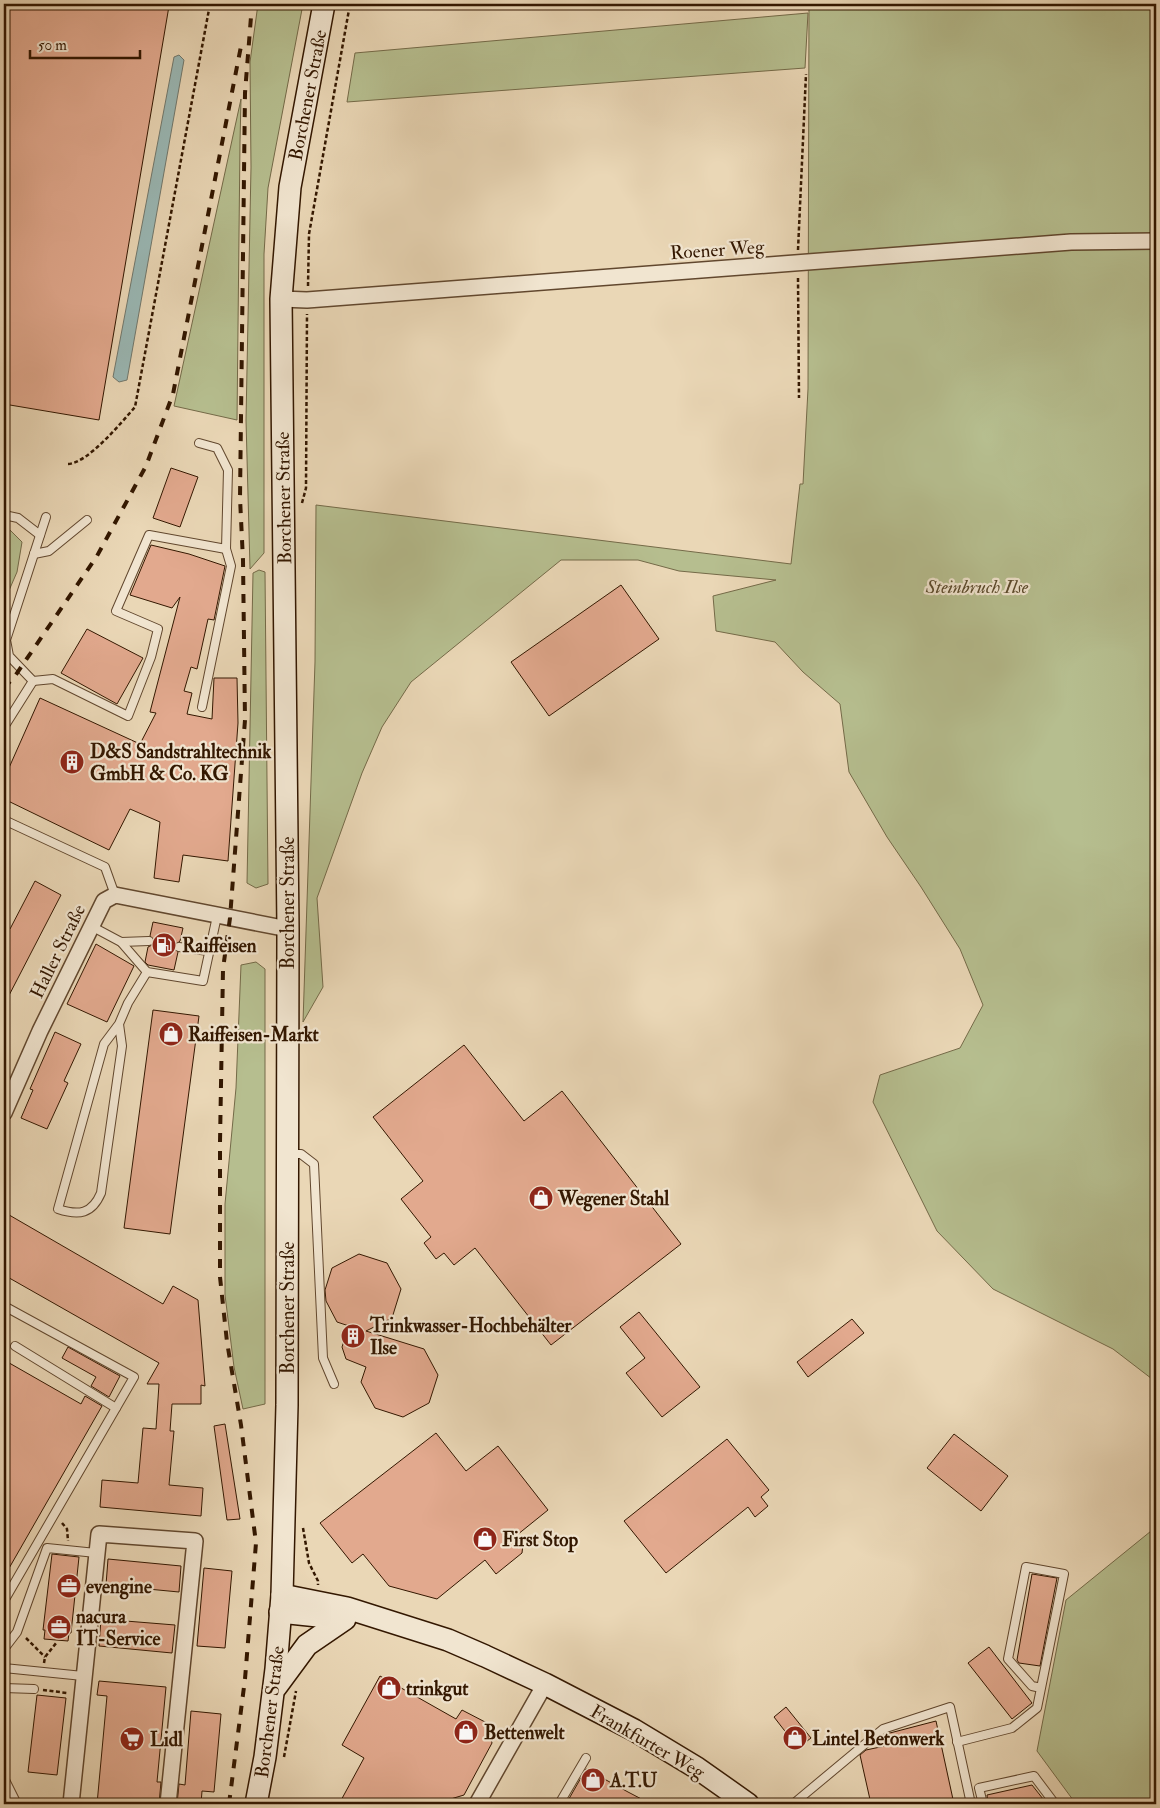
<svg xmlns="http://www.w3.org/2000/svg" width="1160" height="1808" font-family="'IM FELL Double Pica',serif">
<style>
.green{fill:#b6be8f;stroke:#746a48}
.water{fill:#9ab8b5;stroke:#71786d}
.building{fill:#e2a98e;stroke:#331700}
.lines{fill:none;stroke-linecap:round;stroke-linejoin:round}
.lane-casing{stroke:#61472e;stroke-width:10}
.street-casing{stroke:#61472e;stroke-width:18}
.secondary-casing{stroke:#331700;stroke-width:24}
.path{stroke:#331700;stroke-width:2.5;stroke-dasharray:4 2.5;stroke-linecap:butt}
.lane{stroke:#f1e5d0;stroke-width:8}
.street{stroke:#f1e5d0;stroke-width:15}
.secondary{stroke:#f1e5d0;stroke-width:21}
.rail{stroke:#331700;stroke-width:4;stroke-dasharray:9 9;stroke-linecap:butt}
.labels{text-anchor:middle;stroke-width:4.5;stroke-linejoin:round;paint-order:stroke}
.street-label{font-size:19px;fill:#331700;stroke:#f1e5d0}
.park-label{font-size:19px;font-style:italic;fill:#5a492b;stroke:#f1e5d0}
.poi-label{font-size:19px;font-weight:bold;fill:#331700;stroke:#f1e5d0;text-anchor:start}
</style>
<rect width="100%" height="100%" fill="#ead7b6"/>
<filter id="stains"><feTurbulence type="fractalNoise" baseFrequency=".004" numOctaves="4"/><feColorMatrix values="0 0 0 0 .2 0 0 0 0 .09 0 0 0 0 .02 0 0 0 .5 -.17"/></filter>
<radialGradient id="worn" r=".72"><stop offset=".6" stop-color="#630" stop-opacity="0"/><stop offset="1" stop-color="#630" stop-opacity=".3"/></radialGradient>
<g class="green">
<polygon points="258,4 303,4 268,188 264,254 264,553 250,569 246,420 251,167 250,62"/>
<polygon points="809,4 1156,4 1156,1382 1113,1349 993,1289 937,1231 873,1102 880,1075 960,1048 983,1005 960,949 921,887 887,837 849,772 840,704 803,672 775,642 716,631 713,596 776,580 679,571 638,560 561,560 411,682 382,727 362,773 317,898 323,987 303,1022 315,662 316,505 791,564 800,484 803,484 808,389"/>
<polygon points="808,13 805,68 347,102 355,53"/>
<polygon points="241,99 240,142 237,420 174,406"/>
<polygon points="4,524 22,542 17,572 4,602"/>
<polygon points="259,570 265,572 268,884 256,888 247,883 253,573"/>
<polygon points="256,962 265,969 265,1404 243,1409 234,1367 225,1295 225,1204 236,1088 241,965"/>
<polygon points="1156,1527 1156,1804 1076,1804 1037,1751 1066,1600"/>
</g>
<polygon class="water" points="179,55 184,60 127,380 119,382 113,377 174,57"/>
<g class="building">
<polygon points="4,4 169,6 99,420 4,404"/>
<polygon points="171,468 198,477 180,527 153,518"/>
<polygon points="151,545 189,554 225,566 214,620 208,619 197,669 191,667 184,691 192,693 187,714 212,719 214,678 237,678 238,723 228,861 183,855 179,882 154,878 160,822 130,809 109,850 4,799 4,779 40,698 140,744 156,713 150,712 180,597 172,608 130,595"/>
<polygon points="621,585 659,639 549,716 511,662"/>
<polygon points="87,629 143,658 117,704 61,673"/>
<polygon points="35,881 61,895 4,1005 4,926 10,929"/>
<polygon points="153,922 183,928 180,941 174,946 178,952 174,970 148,965 145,962 148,947 152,945 155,941 150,936"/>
<polygon points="96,944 134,966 107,1022 67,1004"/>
<polygon points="153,1010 199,1016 170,1234 124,1228"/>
<polygon points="55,1032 81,1044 64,1081 68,1083 47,1129 21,1118 33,1090 30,1089"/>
<polygon points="464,1045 524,1121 562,1091 681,1244 551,1345 475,1248 454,1265 444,1253 436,1259 424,1243 431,1237 401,1199 423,1181 373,1117"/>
<polygon points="4,1212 163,1304 173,1286 198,1300 205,1386 201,1385 201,1404 172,1404 170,1431 174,1431 169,1485 203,1488 201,1516 100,1507 102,1480 138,1483 143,1428 156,1429 159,1384 147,1384 159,1363 4,1275"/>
<polygon points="359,1254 387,1263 401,1289 392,1318 366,1331 424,1349 438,1375 429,1403 403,1417 375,1408 361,1382 366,1367 346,1359 342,1347 349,1326 337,1322 326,1301 325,1290 332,1268"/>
<polygon points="639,1312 700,1387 662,1417 626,1373 645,1358 620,1327"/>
<polygon points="852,1319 864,1333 808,1377 797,1362"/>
<polygon points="68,1347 120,1376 109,1397 91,1386 96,1377 62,1358"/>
<polygon points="4,1360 81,1404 85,1396 102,1406 4,1577"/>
<polygon points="225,1424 240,1519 227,1520 214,1426"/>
<polygon points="436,1433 466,1471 498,1446 548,1510 517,1535 523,1544 522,1553 496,1574 485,1560 437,1599 389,1586 363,1554 352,1563 320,1523"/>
<polygon points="954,1434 1008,1476 981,1511 927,1468"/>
<polygon points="727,1439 769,1490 761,1497 768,1506 755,1517 748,1507 666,1573 624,1521"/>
<polygon points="52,1554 79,1557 71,1633 69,1633 68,1641 44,1639 45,1630 43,1630"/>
<polygon points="108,1559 181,1566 179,1592 106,1585"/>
<polygon points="204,1568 232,1571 225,1648 197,1646"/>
<polygon points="1032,1574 1057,1578 1040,1666 1019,1663 1017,1660"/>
<polygon points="101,1619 175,1625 172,1653 99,1646"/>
<polygon points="989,1647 1032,1703 1012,1719 968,1663"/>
<polygon points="380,1676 456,1719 462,1710 487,1723 492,1743 464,1795 434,1804 339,1804 364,1758 342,1745"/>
<polygon points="99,1681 166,1687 157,1782 161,1782 159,1804 97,1804 107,1696 97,1695"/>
<polygon points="37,1695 66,1698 57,1775 28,1772"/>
<polygon points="786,1707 811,1738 798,1748 774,1717"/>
<polygon points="191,1711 221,1714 214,1792 202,1791 201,1804 177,1804 179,1784 185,1785"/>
<polygon points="936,1721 954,1804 871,1804 860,1755 866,1750 885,1746 883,1736 886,1734"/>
<polygon points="586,1769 628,1792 651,1804 566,1804"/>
<polygon points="1032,1785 1047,1804 988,1804 987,1795"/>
</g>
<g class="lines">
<defs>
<g id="lane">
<polyline points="4,515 18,518 40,535"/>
<polyline points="34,554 49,551 87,520"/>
<polyline points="33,681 53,679 128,716 151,657 158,629 116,611 149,535 226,549 228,470 217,448 199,443"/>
<polyline points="33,681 9,656 6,640 46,517"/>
<polyline points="202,707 231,566 226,549"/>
<polyline points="4,727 33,681"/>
<polyline points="4,820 105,867 115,895"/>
<polyline points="91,926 121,942 149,941"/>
<polyline points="121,942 147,972 203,981 217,916"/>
<polyline points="179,947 208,951"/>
<path d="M 119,1024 L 104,1044 L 58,1209 C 79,1216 92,1214 101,1193 L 122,1046 L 119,1024 L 128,1003 L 147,972"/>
<polyline points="290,1154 301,1154 314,1164 323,1358 334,1384"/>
<polyline points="4,1306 134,1377 4,1601"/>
<polyline points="15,1346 116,1408"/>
<polyline points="4,1649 17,1632 47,1548 96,1553"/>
<polyline points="4,1668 83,1676"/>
<polyline points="4,1688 34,1689"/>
<polyline points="957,1742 1012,1728 1037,1708 1064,1574 1026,1567 1008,1659 1032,1686 1041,1688"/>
<polyline points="4,1778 17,1804"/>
<polyline points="559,1804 586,1758"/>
<polyline points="793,1804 883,1729 950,1707 971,1804"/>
<polyline points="983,1804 979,1788 1034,1776 1055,1804"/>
</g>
<g id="street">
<polyline points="281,299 307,300 1071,242 1156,241"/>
<polyline points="4,1113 40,1031 104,901 115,895 288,929"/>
<polyline points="71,1804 99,1534 195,1541 168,1804"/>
<polyline points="477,1804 545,1684"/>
</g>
<g id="secondary">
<polyline points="282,1595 347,1608 448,1640 485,1656 545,1684 634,1730 697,1768 748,1804"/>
<polyline points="280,1612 337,1618"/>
<polyline points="276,1687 307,1645 345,1619"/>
<polyline points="256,1804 265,1757 276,1669 282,1595 287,1405 288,929 281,299 290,187 324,4"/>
</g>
</defs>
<use href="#lane" class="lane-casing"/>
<use href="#street" class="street-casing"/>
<use href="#secondary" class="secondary-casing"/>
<g class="path">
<polyline points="798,250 806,74"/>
<polyline points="798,278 799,398"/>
<polyline points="308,286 309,234 350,4"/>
<path d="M 68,464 C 88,463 121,423 135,407 L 210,4"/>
<polyline points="302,503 306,488 307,314"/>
<polyline points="62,1523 67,1529 68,1541"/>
<polyline points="303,1528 309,1563 318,1581 318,1585"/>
<polyline points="26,1638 45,1657"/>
<polyline points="44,1663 45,1657 57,1642"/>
<polyline points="43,1690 67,1693"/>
<polyline points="284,1757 296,1691"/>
</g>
<use href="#lane" class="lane"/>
<use href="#street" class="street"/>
<use href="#secondary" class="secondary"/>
<g class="rail">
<polyline points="4,688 15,676 97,556 146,466 173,394 242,41"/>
<polyline points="229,1804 245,1679 256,1543 241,1425 227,1342 220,1277 220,1142 223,969 230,918 245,720 243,560 240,498 245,93 252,4"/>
</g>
</g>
<defs>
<symbol id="building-disc" viewBox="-11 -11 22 22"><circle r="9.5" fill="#8f2418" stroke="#f1e5d0"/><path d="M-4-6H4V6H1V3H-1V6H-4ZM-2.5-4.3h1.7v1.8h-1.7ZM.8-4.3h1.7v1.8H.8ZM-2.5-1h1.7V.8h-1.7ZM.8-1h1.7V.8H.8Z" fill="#fff"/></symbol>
<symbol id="fuel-disc" viewBox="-11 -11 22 22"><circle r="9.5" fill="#8f2418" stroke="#f1e5d0"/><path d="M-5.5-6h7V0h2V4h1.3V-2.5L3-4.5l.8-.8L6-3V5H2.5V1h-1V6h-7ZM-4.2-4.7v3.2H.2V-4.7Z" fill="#fff"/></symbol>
<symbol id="shop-disc" viewBox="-11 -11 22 22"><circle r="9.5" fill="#8f2418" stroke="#f1e5d0"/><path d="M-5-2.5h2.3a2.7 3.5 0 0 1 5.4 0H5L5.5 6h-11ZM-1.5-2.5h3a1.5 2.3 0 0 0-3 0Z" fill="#fff"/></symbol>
<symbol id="office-disc" viewBox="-11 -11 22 22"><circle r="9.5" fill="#8f2418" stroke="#f1e5d0"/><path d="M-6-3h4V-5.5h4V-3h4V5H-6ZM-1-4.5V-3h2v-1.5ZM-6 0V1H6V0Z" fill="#fff"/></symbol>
<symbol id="supermarket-disc" viewBox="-11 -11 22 22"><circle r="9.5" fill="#8f2418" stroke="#f1e5d0"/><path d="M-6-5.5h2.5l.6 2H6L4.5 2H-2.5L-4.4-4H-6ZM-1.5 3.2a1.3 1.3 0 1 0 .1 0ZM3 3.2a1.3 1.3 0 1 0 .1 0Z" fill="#fff"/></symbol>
</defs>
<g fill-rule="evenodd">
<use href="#building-disc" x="58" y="748" width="28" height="28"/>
<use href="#fuel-disc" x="150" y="931" width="28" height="28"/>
<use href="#shop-disc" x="157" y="1020" width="28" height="28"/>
<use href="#shop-disc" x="527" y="1184" width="28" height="28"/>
<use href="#building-disc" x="339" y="1322" width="28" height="28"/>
<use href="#shop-disc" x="471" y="1525" width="28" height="28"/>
<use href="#office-disc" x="55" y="1572" width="28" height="28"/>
<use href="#office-disc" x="45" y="1613" width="28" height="28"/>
<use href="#shop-disc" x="375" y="1674" width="28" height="28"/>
<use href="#shop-disc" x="452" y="1718" width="28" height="28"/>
<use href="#shop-disc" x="781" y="1724" width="28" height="28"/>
<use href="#supermarket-disc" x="118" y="1725" width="28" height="28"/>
<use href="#shop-disc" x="579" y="1766" width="28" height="28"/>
</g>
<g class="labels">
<g class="street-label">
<text transform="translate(307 95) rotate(-79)" y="7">Borchener Straße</text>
<text transform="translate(717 249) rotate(-4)" y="7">Roener Weg</text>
<text transform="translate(283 498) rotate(-91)" y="7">Borchener Straße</text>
<text transform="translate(287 903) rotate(-90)" y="7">Borchener Straße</text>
<text transform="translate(57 951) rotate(-64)" y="7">Haller Straße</text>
<text transform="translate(287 1308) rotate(-90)" y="7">Borchener Straße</text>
<text transform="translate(269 1712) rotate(-83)" y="7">Borchener Straße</text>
<text transform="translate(648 1741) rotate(30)" y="7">Frankfurter Weg</text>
</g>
<g class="park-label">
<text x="977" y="593">Steinbruch Ilse</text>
</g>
<g class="poi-label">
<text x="90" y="758">D&amp;S Sandstrahltechnik<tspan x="90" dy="22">GmbH &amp; Co. KG</tspan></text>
<text x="182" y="952">Raiffeisen</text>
<text x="188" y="1041">Raiffeisen-Markt</text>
<text x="558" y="1205">Wegener Stahl</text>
<text x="370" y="1332">Trinkwasser-Hochbehälter<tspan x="370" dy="22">Ilse</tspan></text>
<text x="502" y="1546">First Stop</text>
<text x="86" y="1593">evengine</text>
<text x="76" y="1623">nacura<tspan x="76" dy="22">IT-Service</tspan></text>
<text x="406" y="1695">trinkgut</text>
<text x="484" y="1739">Bettenwelt</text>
<text x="812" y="1745">Lintel Betonwerk</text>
<text x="150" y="1746">Lidl</text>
<text x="610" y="1787">A.T.U</text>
</g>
</g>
<rect width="1160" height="1808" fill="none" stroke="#ead7b6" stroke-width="20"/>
<rect x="5" y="5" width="1150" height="1798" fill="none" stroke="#331700" stroke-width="2.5"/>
<rect x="10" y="10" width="1140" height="1788" fill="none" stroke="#331700"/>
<path d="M30 50v8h110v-8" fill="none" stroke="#331700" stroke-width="2.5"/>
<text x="38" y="50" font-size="15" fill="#331700" stroke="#f1e5d0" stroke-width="4" paint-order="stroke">50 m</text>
<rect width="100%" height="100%" filter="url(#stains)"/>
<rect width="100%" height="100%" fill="url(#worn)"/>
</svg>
